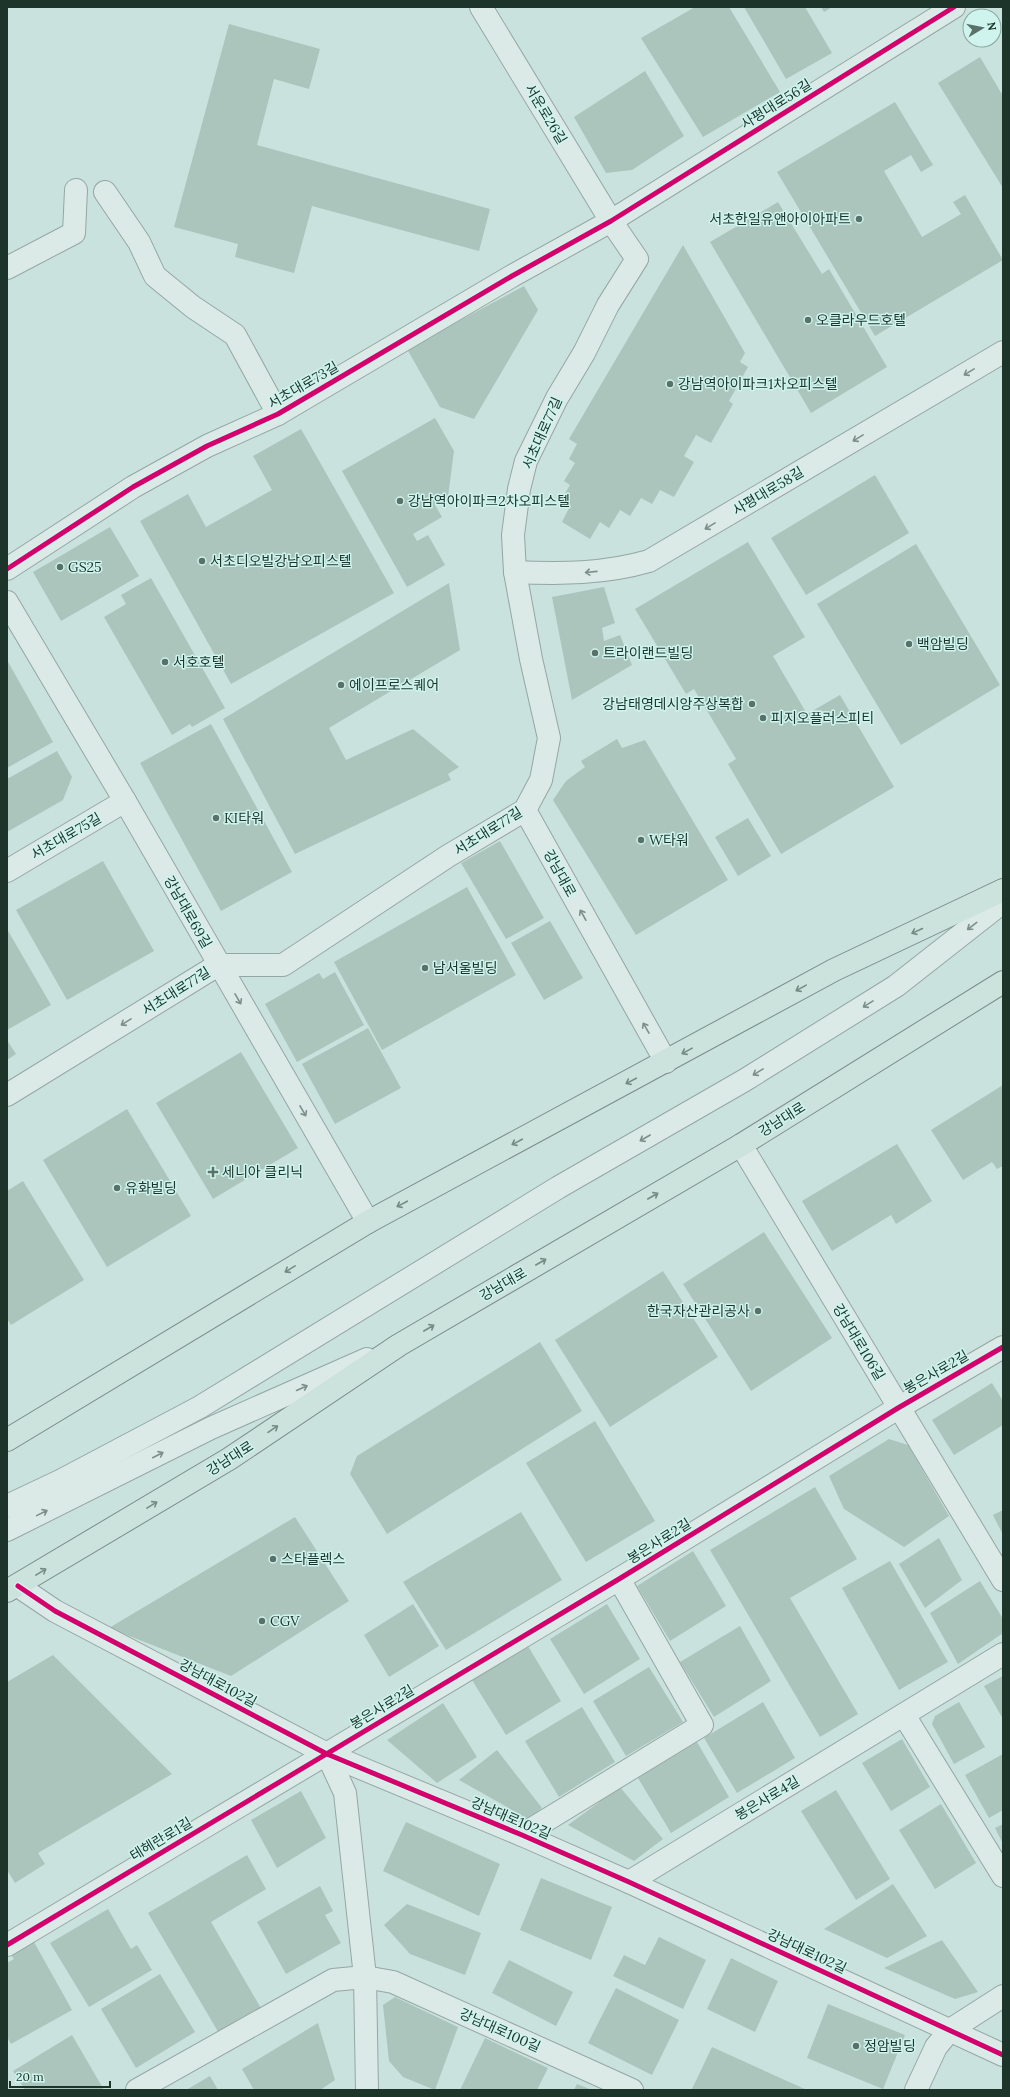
<svg xmlns="http://www.w3.org/2000/svg" width="1010" height="2097" font-family="Lora,'Noto Sans KR',serif">
<style>
.building{fill:#abc5bc}
.lines{fill:none;stroke-linecap:round;stroke-linejoin:round}
.minor-casing{stroke:#94a7a2;stroke-width:24}
.major-casing{stroke:#7a8c87;stroke-width:24}
.minor{stroke:#dbeae7;stroke-width:22}
.major{stroke:#cce2dd;stroke-width:22}
.cycleway-casing{stroke:#cef4ed;stroke-width:8}
.cycleway{stroke:#d6006c;stroke-width:5}
.oneway{stroke:#7c8f88}
.oneway2{stroke:#748b84}
.poi-dot{fill:#597169;stroke:#cef4ed;stroke-width:1.5}
.labels{text-anchor:middle;stroke-width:3;stroke-linejoin:round;paint-order:stroke}
.street-label{font-size:14px;fill:#1c342a;stroke:#cef4ed}
.poi-label{font-size:14px;fill:#1c342a;stroke:#cef4ed;text-anchor:start}
</style>
<rect width="100%" height="100%" fill="#cae2de"/>
<g class="building">
<polygon points="695,7 729,7 780,92 703,137 641,38"/>
<polygon points="744,7 805,7 832,53 786,79"/>
<polygon points="821,7 832,7 824,12"/>
<polygon points="229,24 320,49 309,89 274,79 257,145 490,209 479,251 312,206 294,273 235,257 238,244 174,227"/>
<polygon points="980,57 1003,96 1003,188 938,83"/>
<polygon points="645,71 684,136 632,170 606,173 574,117"/>
<polygon points="895,102 933,165 921,172 911,155 884,171 922,237 961,214 953,202 965,195 1003,260 875,336 777,172"/>
<polygon points="778,202 822,274 829,269 887,367 811,413 710,242"/>
<polygon points="683,245 745,353 740,362 748,367 729,401 733,404 711,443 696,435 684,456 694,462 674,497 660,490 652,504 641,498 630,516 620,510 609,528 600,522 590,539 562,522 570,506 561,500 570,485 564,481 575,463 569,459 577,444 569,439"/>
<polygon points="524,286 538,310 474,419 440,407 407,349"/>
<polygon points="435,418 454,451 448,497 435,505 442,517 413,534 417,541 428,535 445,565 407,587 342,471"/>
<polygon points="301,429 394,593 231,684 140,521 188,494 206,527 272,490 253,456"/>
<polygon points="875,475 909,533 806,595 771,538"/>
<polygon points="110,527 139,576 61,621 33,572"/>
<polygon points="748,542 805,637 773,656 807,714 840,695 894,787 781,854 728,764 736,759 694,689 686,694 635,609"/>
<polygon points="916,544 1000,685 901,745 817,604"/>
<polygon points="151,578 225,708 192,727 190,724 172,735 104,617 126,604 121,595"/>
<polygon points="449,583 460,650 329,728 346,760 413,729 459,767 448,774 451,780 295,854 223,719"/>
<polygon points="604,587 615,623 602,628 604,641 620,635 632,665 572,700 552,597"/>
<polygon points="7,660 53,742 7,768"/>
<polygon points="211,724 292,872 221,911 140,763"/>
<polygon points="617,739 622,748 645,740 728,880 636,935 553,800 566,781 585,767 581,761"/>
<polygon points="57,751 72,777 63,800 7,832 7,779"/>
<polygon points="748,818 771,856 738,876 715,837"/>
<polygon points="500,841 544,918 506,939 461,863"/>
<polygon points="103,861 154,951 67,1000 16,910"/>
<polygon points="467,887 516,975 382,1050 334,962"/>
<polygon points="550,921 583,978 544,1000 511,943"/>
<polygon points="7,929 51,1005 7,1030"/>
<polygon points="335,972 364,1025 297,1062 265,1004 319,973 323,979"/>
<polygon points="368,1028 401,1088 335,1124 302,1064"/>
<polygon points="7,1040 16,1054 7,1060"/>
<polygon points="241,1052 298,1148 213,1199 156,1103"/>
<polygon points="1003,1085 1003,1166 997,1169 992,1162 963,1180 931,1130"/>
<polygon points="127,1109 191,1216 107,1267 43,1160"/>
<polygon points="897,1144 932,1201 896,1224 891,1215 832,1251 802,1201"/>
<polygon points="23,1181 84,1280 11,1325 7,1319 7,1191"/>
<polygon points="764,1232 832,1338 751,1391 683,1284"/>
<polygon points="663,1271 718,1357 610,1427 555,1340"/>
<polygon points="540,1342 582,1411 387,1534 350,1474 357,1456"/>
<polygon points="992,1383 1003,1401 1003,1425 954,1455 932,1420"/>
<polygon points="595,1421 655,1521 586,1562 526,1463"/>
<polygon points="889,1439 908,1445 949,1516 904,1547 844,1509 829,1476"/>
<polygon points="815,1487 857,1559 790,1598 858,1714 820,1737 710,1550"/>
<polygon points="1003,1510 1003,1535 993,1515"/>
<polygon points="521,1512 562,1580 446,1650 403,1582"/>
<polygon points="295,1517 349,1601 231,1676 109,1628"/>
<polygon points="939,1538 962,1580 925,1608 899,1564"/>
<polygon points="693,1551 726,1606 670,1641 637,1586"/>
<polygon points="890,1561 948,1662 899,1690 842,1588"/>
<polygon points="980,1581 1003,1619 1003,1633 958,1664 930,1613"/>
<polygon points="413,1604 439,1646 389,1677 364,1635"/>
<polygon points="607,1604 640,1659 584,1694 550,1639"/>
<polygon points="740,1626 771,1681 714,1717 680,1662"/>
<polygon points="528,1646 561,1701 506,1735 472,1680"/>
<polygon points="53,1655 172,1774 38,1853 45,1864 15,1883 7,1870 7,1682"/>
<polygon points="649,1667 683,1722 626,1756 593,1701"/>
<polygon points="1003,1676 1003,1719 984,1686"/>
<polygon points="763,1702 795,1758 737,1793 704,1738"/>
<polygon points="959,1702 985,1747 954,1764 932,1724 935,1716"/>
<polygon points="443,1703 477,1757 437,1783 387,1740"/>
<polygon points="582,1707 615,1762 559,1797 525,1741"/>
<polygon points="902,1739 930,1787 891,1811 862,1763"/>
<polygon points="697,1742 729,1797 671,1833 638,1778"/>
<polygon points="497,1750 542,1808 528,1819 459,1780"/>
<polygon points="1003,1754 1003,1810 989,1818 965,1775"/>
<polygon points="620,1787 663,1839 634,1861 568,1825"/>
<polygon points="836,1790 890,1879 856,1900 801,1811"/>
<polygon points="301,1791 326,1838 277,1868 251,1820"/>
<polygon points="941,1804 976,1863 935,1889 899,1830"/>
<polygon points="406,1822 500,1864 479,1916 383,1871"/>
<polygon points="1003,1824 1003,1844 995,1828"/>
<polygon points="247,1855 266,1889 211,1922 262,2010 220,2035 148,1913"/>
<polygon points="541,1878 612,1907 591,1960 520,1930"/>
<polygon points="893,1884 927,1936 887,1958 824,1929"/>
<polygon points="320,1886 333,1911 325,1915 341,1943 286,1974 257,1922"/>
<polygon points="407,1904 481,1933 465,1975 410,1954 384,1925"/>
<polygon points="108,1909 131,1949 137,1945 152,1970 89,2007 50,1943"/>
<polygon points="659,1937 706,1960 683,2009 613,1976 624,1955 645,1965"/>
<polygon points="942,1940 978,1992 955,1999 884,1968"/>
<polygon points="34,1942 72,2010 11,2044 7,2037 7,1963 14,1959 11,1955"/>
<polygon points="731,1958 778,1981 755,2032 707,2009"/>
<polygon points="509,1960 573,1992 556,2026 492,1993"/>
<polygon points="160,1974 195,2032 136,2068 101,2009"/>
<polygon points="616,1988 679,2020 652,2075 588,2043"/>
<polygon points="395,1997 458,2027 435,2090 403,2077 389,2061 383,2005"/>
<polygon points="828,2004 905,2035 883,2089 807,2058"/>
<polygon points="318,2023 335,2080 320,2090 254,2090 242,2069"/>
<polygon points="72,2035 104,2090 25,2090 13,2071"/>
<polygon points="485,2038 548,2068 537,2090 460,2090"/>
<polygon points="712,2047 807,2090 692,2089"/>
<polygon points="210,2076 218,2090 186,2090"/>
<polygon points="577,2084 592,2090 574,2090"/>
</g>
<g class="lines">
<defs>
<g id="minor">
<polyline points="105,192 139,242 155,276 193,307 235,335 278,414"/>
<polyline points="7,268 74,233 76,190"/>
<polyline points="7,569 133,487 207,446 278,414 512,276 611,221 954,7"/>
<path d="M 515,572 C 561,574 604,574 649,561 L 1003,352"/>
<polyline points="7,602 125,801 368,1222"/>
<polyline points="525,810 666,1062"/>
<polyline points="7,871 125,801"/>
<polyline points="7,1095 218,965 283,965 448,856 525,810 541,780 549,738 531,659 515,572 513,535 519,489 526,461 557,398 584,353 608,305 637,259 611,221 481,7"/>
<polyline points="741,1145 1003,1580"/>
<polyline points="7,1506 60,1481 200,1407 559,1187 745,1080 896,986 1003,902"/>
<polyline points="7,1530 211,1428 367,1359"/>
<polyline points="18,1586 55,1611 327,1754 522,1835 629,1882 1003,2055"/>
<polyline points="904,1715 1003,1876"/>
<polyline points="327,1754 345,1793 365,1977 367,2090"/>
<polyline points="522,1835 702,1725 619,1579"/>
<polyline points="629,1882 1003,1654"/>
<polyline points="7,1945 619,1579 898,1408 1003,1347"/>
<polyline points="137,2090 333,1980 365,1977 393,1982 632,2090"/>
<polyline points="916,2090 936,2047 950,2030 1003,1996"/>
</g>
<g id="major">
<polyline points="7,1440 368,1222 834,970 1003,890"/>
<polyline points="7,1591 229,1459 399,1345 741,1145 1003,982"/>
</g>
</defs>
<use href="#minor" class="minor-casing"/>
<use href="#major" class="major-casing"/>
<use href="#minor" class="minor"/>
<use href="#major" class="major"/>
<defs>
<g id="cycleway">
<polyline points="7,569 133,487 207,446 278,414 512,276 611,221 954,7"/>
<polyline points="18,1586 55,1611 327,1754 522,1835 629,1882 1003,2055"/>
<polyline points="7,1945 619,1579 898,1408 1003,1347"/>
</g>
</defs>
<use href="#cycleway" class="cycleway-casing"/>
<use href="#cycleway" class="cycleway"/>
</g>
<defs><path id="oneway-shaft" d="M-6 0H5M1.5-3L5.5 0L1.5 3" fill="none" stroke-width="1.6" stroke-linecap="round" stroke-linejoin="round"/></defs>
<g class="oneway">
<use href="#oneway-shaft" transform="translate(969 372) rotate(149)"/>
<use href="#oneway-shaft" transform="translate(858 438) rotate(149)"/>
<use href="#oneway-shaft" transform="translate(710 526) rotate(149)"/>
<use href="#oneway-shaft" transform="translate(591 572) rotate(174)"/>
<use href="#oneway-shaft" transform="translate(583 915) rotate(-119)"/>
<use href="#oneway-shaft" transform="translate(972 926) rotate(142)"/>
<use href="#oneway-shaft" transform="translate(238 999) rotate(60)"/>
<use href="#oneway-shaft" transform="translate(868 1004) rotate(148)"/>
<use href="#oneway-shaft" transform="translate(126 1022) rotate(148)"/>
<use href="#oneway-shaft" transform="translate(646 1028) rotate(-120)"/>
<use href="#oneway-shaft" transform="translate(758 1072) rotate(148)"/>
<use href="#oneway-shaft" transform="translate(303 1111) rotate(60)"/>
<use href="#oneway-shaft" transform="translate(645 1138) rotate(150)"/>
<use href="#oneway-shaft" transform="translate(302 1388) rotate(-24)"/>
<use href="#oneway-shaft" transform="translate(158 1455) rotate(-27)"/>
<use href="#oneway-shaft" transform="translate(42 1513) rotate(-26)"/>
</g>
<g class="oneway2">
<use href="#oneway-shaft" transform="translate(917 931) rotate(155)"/>
<use href="#oneway-shaft" transform="translate(801 988) rotate(151)"/>
<use href="#oneway-shaft" transform="translate(687 1051) rotate(151)"/>
<use href="#oneway-shaft" transform="translate(631 1081) rotate(152)"/>
<use href="#oneway-shaft" transform="translate(517 1142) rotate(152)"/>
<use href="#oneway-shaft" transform="translate(653 1196) rotate(-30)"/>
<use href="#oneway-shaft" transform="translate(402 1204) rotate(152)"/>
<use href="#oneway-shaft" transform="translate(541 1262) rotate(-30)"/>
<use href="#oneway-shaft" transform="translate(290 1269) rotate(149)"/>
<use href="#oneway-shaft" transform="translate(429 1328) rotate(-30)"/>
<use href="#oneway-shaft" transform="translate(273 1429) rotate(-34)"/>
<use href="#oneway-shaft" transform="translate(152 1505) rotate(-31)"/>
<use href="#oneway-shaft" transform="translate(41 1572) rotate(-31)"/>
</g>
<g class="poi-dot">
<circle cx="859" cy="219" r="4"/>
<circle cx="808" cy="320" r="4"/>
<circle cx="670" cy="384" r="4"/>
<circle cx="400" cy="501" r="4"/>
<circle cx="202" cy="561" r="4"/>
<circle cx="60" cy="567" r="4"/>
<circle cx="909" cy="644" r="4"/>
<circle cx="595" cy="653" r="4"/>
<circle cx="165" cy="662" r="4"/>
<circle cx="341" cy="685" r="4"/>
<circle cx="752" cy="704" r="4"/>
<circle cx="763" cy="718" r="4"/>
<circle cx="216" cy="818" r="4"/>
<circle cx="641" cy="840" r="4"/>
<circle cx="425" cy="968" r="4"/>
<path d="M211 1166h4v4h4v4h-4v4h-4v-4h-4v-4h4z"/>
<circle cx="117" cy="1188" r="4"/>
<circle cx="758" cy="1311" r="4"/>
<circle cx="273" cy="1559" r="4"/>
<circle cx="262" cy="1621" r="4"/>
<circle cx="856" cy="2046" r="4"/>
</g>
<g class="labels">
<g class="street-label">
<text transform="translate(776 104) rotate(-32)" y="5">사평대로56길</text>
<text transform="translate(546 114) rotate(59)" y="5">서운로26길</text>
<text transform="translate(303 385) rotate(-30)" y="5">서초대로73길</text>
<text transform="translate(542 433) rotate(-66)" y="5">서초대로77길</text>
<text transform="translate(768 491) rotate(-31)" y="5">사평대로58길</text>
<text transform="translate(488 831) rotate(-32)" y="5">서초대로77길</text>
<text transform="translate(66 836) rotate(-30)" y="5">서초대로75길</text>
<text transform="translate(560 873) rotate(61)" y="5">강남대로</text>
<text transform="translate(188 912) rotate(60)" y="5">강남대로69길</text>
<text transform="translate(176 991) rotate(-32)" y="5">서초대로77길</text>
<text transform="translate(782 1119) rotate(-32)" y="5">강남대로</text>
<text transform="translate(503 1284) rotate(-30)" y="5">강남대로</text>
<text transform="translate(859 1342) rotate(59)" y="5">강남대로106길</text>
<text transform="translate(936 1372) rotate(-30)" y="5">봉은사로2길</text>
<text transform="translate(230 1458) rotate(-32)" y="5">강남대로</text>
<text transform="translate(659 1541) rotate(-32)" y="5">봉은사로2길</text>
<text transform="translate(218 1683) rotate(28)" y="5">강남대로102길</text>
<text transform="translate(382 1707) rotate(-31)" y="5">봉은사로2길</text>
<text transform="translate(767 1798) rotate(-31)" y="5">봉은사로4길</text>
<text transform="translate(511 1818) rotate(23)" y="5">강남대로102길</text>
<text transform="translate(161 1839) rotate(-31)" y="5">테헤란로1길</text>
<text transform="translate(807 1951) rotate(25)" y="5">강남대로102길</text>
<text transform="translate(500 2030) rotate(24)" y="5">강남대로100길</text>
</g>
<g class="poi-label">
<text x="851" y="224" text-anchor="end">서초한일유앤아이아파트</text>
<text x="816" y="325">오클라우드호텔</text>
<text x="678" y="389">강남역아이파크1차오피스텔</text>
<text x="408" y="506">강남역아이파크2차오피스텔</text>
<text x="210" y="566">서초디오빌강남오피스텔</text>
<text x="68" y="572">GS25</text>
<text x="917" y="649">백암빌딩</text>
<text x="603" y="658">트라이랜드빌딩</text>
<text x="173" y="667">서호호텔</text>
<text x="349" y="690">에이프로스퀘어</text>
<text x="744" y="709" text-anchor="end">강남태영데시앙주상복합</text>
<text x="771" y="723">피지오플러스피티</text>
<text x="224" y="823">KI타워</text>
<text x="649" y="845">W타워</text>
<text x="433" y="973">남서울빌딩</text>
<text x="222" y="1177">세니아 클리닉</text>
<text x="125" y="1193">유화빌딩</text>
<text x="750" y="1316" text-anchor="end">한국자산관리공사</text>
<text x="281" y="1564">스타플렉스</text>
<text x="270" y="1626">CGV</text>
<text x="864" y="2051">정암빌딩</text>
</g>
</g>
<rect width="1010" height="2097" fill="none" stroke="#1c342a" stroke-width="16"/>
<g transform="translate(982 28) rotate(80)"><circle r="19" fill="#cef4ed" stroke="#87a79f"/>
<path d="M0-3L7 15L0 10L-7 15Z" fill="#597169"/>
<text y="-6" font-size="11" font-weight="bold" text-anchor="middle" fill="#1c342a">N</text>
</g>
<path d="M10 2081v6h100v-6" fill="none" stroke="#1c342a" stroke-width="2"/>
<text x="16" y="2081" font-size="12" fill="#1c342a" stroke="#cef4ed" stroke-width="3" paint-order="stroke">20 m</text>
</svg>
